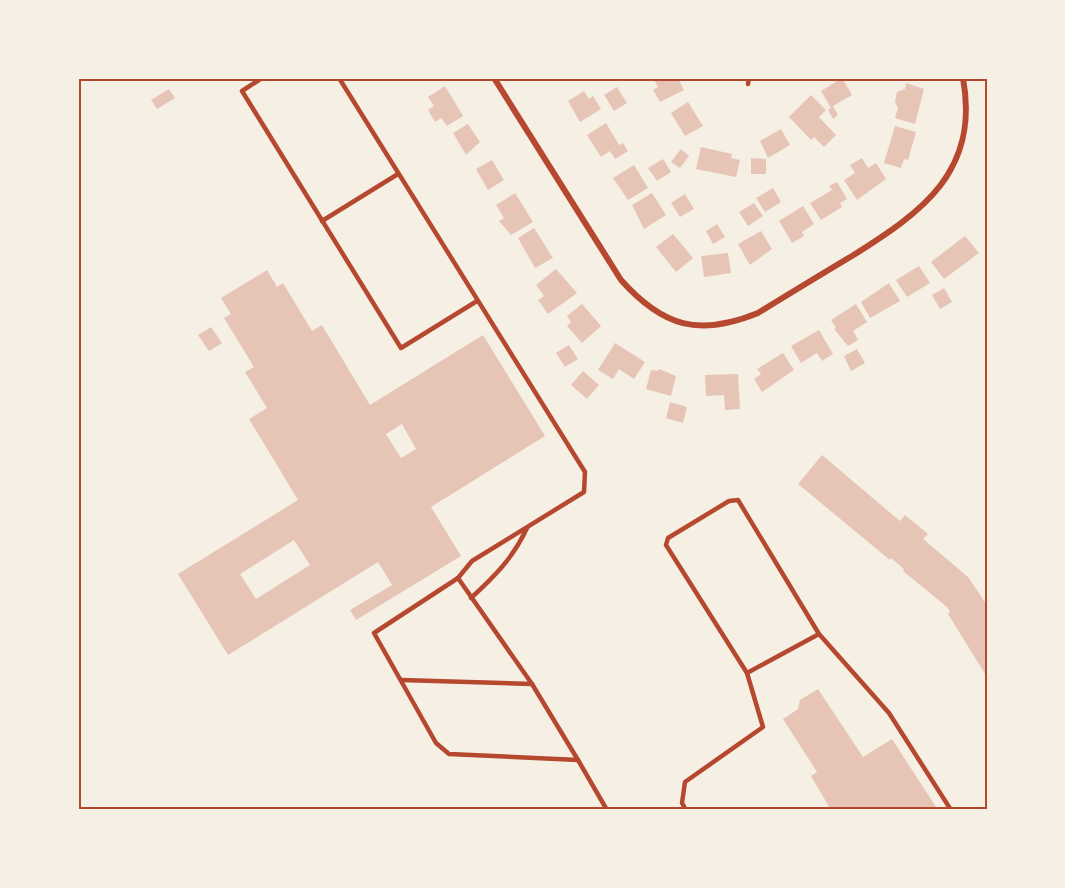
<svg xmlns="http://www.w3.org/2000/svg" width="1065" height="888" font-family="Signika,sans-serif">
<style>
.building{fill:#e6c5b7;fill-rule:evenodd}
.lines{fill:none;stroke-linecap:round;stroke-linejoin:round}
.service{stroke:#b5482f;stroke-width:4.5}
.minor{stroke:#b5482f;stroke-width:6}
.neatline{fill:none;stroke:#b5482f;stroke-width:2}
</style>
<rect width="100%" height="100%" fill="#f6efe4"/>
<g class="building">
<polygon points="653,78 678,78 684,90 660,102 653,90 658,87"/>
<polygon points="842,78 852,95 833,106 838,115 833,119 828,110 831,108 821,91"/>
<polygon points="906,83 924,89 915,124 895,118 898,108 895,102 897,92 905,89"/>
<polygon points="445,86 463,116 447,126 441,118 435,122 428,110 434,106 428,97"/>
<polygon points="617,87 627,103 614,111 604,95"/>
<polygon points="169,89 175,98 157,109 151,100"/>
<polygon points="584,91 589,99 593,96 601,109 580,122 568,101"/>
<polygon points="811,95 826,110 819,117 836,135 824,147 814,137 811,140 789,117"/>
<polygon points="688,102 703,126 685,136 671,113"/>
<polygon points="606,123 619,145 623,143 628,151 615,159 610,151 601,157 587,135"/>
<polygon points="468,124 480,142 466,155 453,133"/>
<polygon points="895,126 916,132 908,160 904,159 901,168 884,163"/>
<polygon points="781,129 790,145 768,158 760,141"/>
<polygon points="701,147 732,154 731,158 740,160 736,177 696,169"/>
<polygon points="681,149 689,156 680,168 671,162"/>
<polygon points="751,158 766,159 766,174 751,174"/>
<polygon points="862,158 868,168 876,163 886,179 857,200 844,180 855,173 850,165"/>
<polygon points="663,159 671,172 657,181 648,168"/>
<polygon points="492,160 504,180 488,190 476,169"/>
<polygon points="634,165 648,188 628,200 613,178"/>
<polygon points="837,182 847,199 840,203 842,207 821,220 810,203 832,190 829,186"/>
<polygon points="773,188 781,202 765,212 756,198"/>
<polygon points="515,193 533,222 511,235 499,221 504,218 496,205"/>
<polygon points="652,193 666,215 644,229 632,205"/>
<polygon points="685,194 694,209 680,217 671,203"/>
<polygon points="754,203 763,216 748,226 739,212"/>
<polygon points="803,206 814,224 802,232 804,236 792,243 779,221"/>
<polygon points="717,224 725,237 713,244 706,231"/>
<polygon points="534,228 553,258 535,268 518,238"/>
<polygon points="761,231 772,249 750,265 738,244"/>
<polygon points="673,234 693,258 676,272 656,247"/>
<polygon points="965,236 979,253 944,279 931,262"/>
<polygon points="728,253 731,273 704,277 701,256"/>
<polygon points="919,266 930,283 907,297 896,280"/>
<polygon points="556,269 577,293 548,314 538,300 544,296 536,285"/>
<path d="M 267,270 L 277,287 L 283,283 L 312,331 L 322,325 L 370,405 L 483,335 L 545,436 L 431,507 L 461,556 L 356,620 L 350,610 L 392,585 L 378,562 L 228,655 L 178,574 L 298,500 L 249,419 L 267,408 L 245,372 L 254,367 L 224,318 L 231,314 L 221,298 ZM 402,424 L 416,449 L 401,458 L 386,434 ZM 294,540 L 310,565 L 256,599 L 240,574 Z"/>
<polygon points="889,283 900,301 870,318 861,302"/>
<polygon points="944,288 952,302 940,309 932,295"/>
<polygon points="582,304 601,326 582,343 567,326 571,322 567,316"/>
<polygon points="856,304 867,322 853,331 858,340 848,346 834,329 836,328 831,320"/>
<polygon points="211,327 222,343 209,351 198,335"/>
<polygon points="819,330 833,354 822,361 817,353 801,363 791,346"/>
<polygon points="615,343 645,362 634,379 619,369 613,379 598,370"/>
<polygon points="569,345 578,359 565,367 556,353"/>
<polygon points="857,349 865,363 851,371 844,356"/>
<polygon points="783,353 794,370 762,392 754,379 761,374 757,369"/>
<polygon points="659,369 676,376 671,396 646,389 651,370 658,371"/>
<polygon points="583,371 599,385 587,399 571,385"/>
<polygon points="738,374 740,409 725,410 724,395 706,396 705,375"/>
<polygon points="670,402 687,407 683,423 666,418"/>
<polygon points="822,455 900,521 905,515 928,534 923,539 968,577 987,605 987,677 948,614 950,612 947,607 903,571 904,569 891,558 890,560 798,484"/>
<polygon points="818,689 863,757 892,739 938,810 831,810 811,776 817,772 783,719 798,709 800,700"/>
</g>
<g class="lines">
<g class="service">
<polyline points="262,78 242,91 401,348 477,301"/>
<polyline points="339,78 585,472 584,492 472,561 458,578 374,633 436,743 449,754 578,760 607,810"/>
<polyline points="748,84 749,78"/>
<polyline points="322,221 398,174"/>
<polyline points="458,578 532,684"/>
<path d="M 471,598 C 495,576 513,558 527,528"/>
<polyline points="747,673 666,545 668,538 729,501 738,500 819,634"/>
<polyline points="401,680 532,684 578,760"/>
<polyline points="686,810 682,803 685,782 763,727 747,673 819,634 889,713 951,810"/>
</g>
<path class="minor" d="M 494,78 L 621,280 C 663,327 699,337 758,313 C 789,294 820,275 852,256 C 922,212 980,172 963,78"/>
</g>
<rect width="1065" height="888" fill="none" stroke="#f6efe4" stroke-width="159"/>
<rect x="80" y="80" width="906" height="728" class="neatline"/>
</svg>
